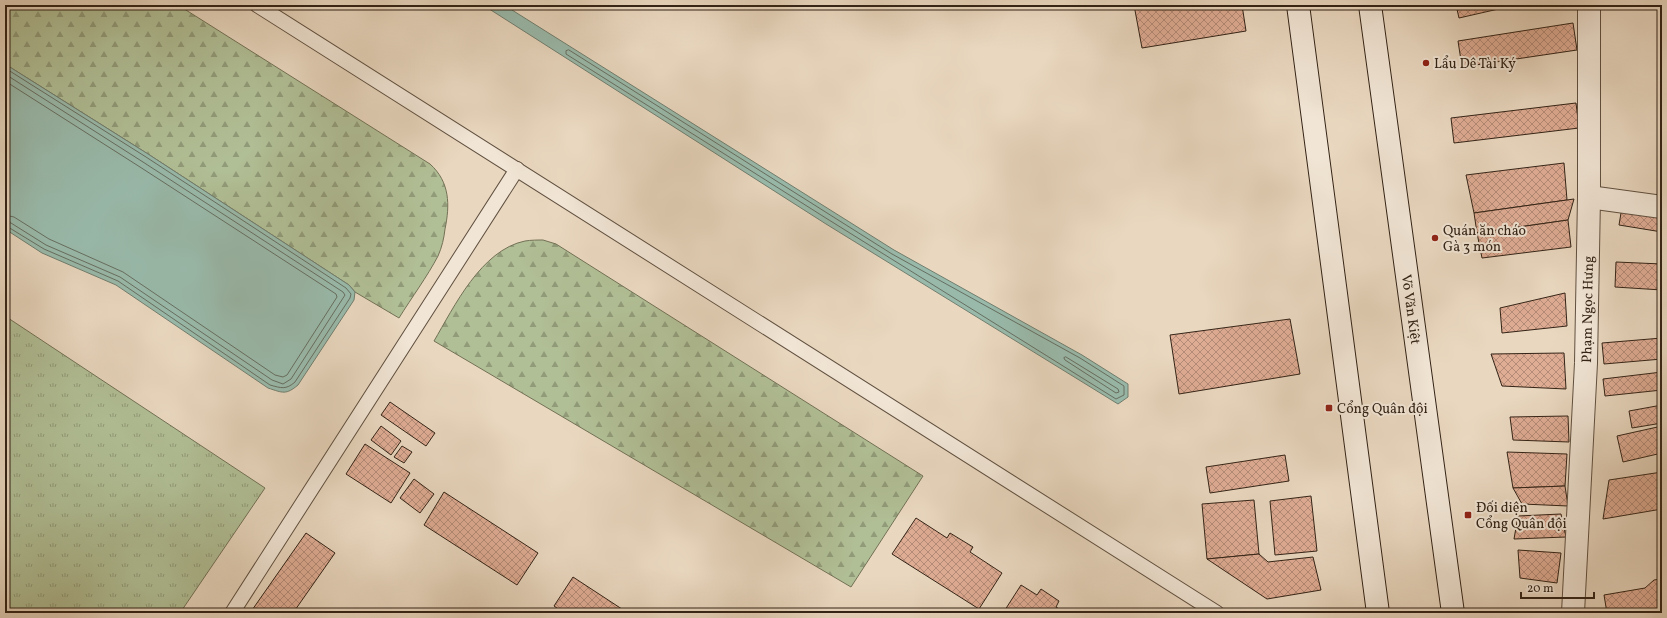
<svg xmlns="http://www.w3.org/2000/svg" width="1667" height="618" font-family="Vollkorn,serif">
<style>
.grass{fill:url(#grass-tufts);stroke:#727156}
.forest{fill:url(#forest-firs);stroke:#727156}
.water{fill:#99baab;stroke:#707e6f}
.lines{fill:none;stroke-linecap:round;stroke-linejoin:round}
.shore{stroke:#666e60;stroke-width:1}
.building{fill:url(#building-cross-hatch);stroke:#332316}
.service-casing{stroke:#605040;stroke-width:16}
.minor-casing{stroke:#605040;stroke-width:24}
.tertiary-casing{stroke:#605040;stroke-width:24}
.secondary-casing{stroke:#332316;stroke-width:24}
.service{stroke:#f1e5d5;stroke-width:14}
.minor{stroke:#f1e5d5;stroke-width:22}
.tertiary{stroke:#f1e5d5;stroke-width:22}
.secondary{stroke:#f1e5d5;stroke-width:22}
.poi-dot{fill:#8f2418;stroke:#f1e5d5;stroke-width:1.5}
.labels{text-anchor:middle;stroke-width:4;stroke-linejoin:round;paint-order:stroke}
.poi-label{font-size:14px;fill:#332316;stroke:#f1e5d5;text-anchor:start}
.street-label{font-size:14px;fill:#332316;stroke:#f1e5d5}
</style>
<defs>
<pattern id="grass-tufts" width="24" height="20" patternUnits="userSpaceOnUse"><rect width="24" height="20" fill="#b1bf96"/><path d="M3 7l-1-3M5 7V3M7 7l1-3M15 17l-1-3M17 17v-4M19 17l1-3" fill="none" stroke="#919b79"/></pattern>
<pattern id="forest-firs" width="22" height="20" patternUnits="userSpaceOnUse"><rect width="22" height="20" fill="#b1bf96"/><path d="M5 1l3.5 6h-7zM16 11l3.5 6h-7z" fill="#919b79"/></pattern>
<pattern id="building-cross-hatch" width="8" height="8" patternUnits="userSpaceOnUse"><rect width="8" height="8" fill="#dfac94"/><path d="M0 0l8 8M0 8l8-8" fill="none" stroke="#b58c78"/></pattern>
</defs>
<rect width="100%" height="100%" fill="#e9d7bf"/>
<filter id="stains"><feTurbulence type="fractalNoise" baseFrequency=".005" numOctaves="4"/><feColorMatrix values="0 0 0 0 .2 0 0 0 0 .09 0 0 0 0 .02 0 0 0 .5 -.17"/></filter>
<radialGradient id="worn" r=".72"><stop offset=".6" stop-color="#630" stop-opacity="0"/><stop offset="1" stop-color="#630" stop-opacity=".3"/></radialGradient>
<polygon class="grass" points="5,316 265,488 180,613 5,613"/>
<g class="forest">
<path d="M 5,5 L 178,5 L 430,164 C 450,182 450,205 445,229 C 444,238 442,247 438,256 C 427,277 412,297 399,318 L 355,292 L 349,285 L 148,154 L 5,64 Z"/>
<path d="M 543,240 L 556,244 L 923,476 L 851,587 L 434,341 C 454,307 481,250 525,241 C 531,240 538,240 543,240 Z"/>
</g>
<g class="water">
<polygon points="483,5 504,5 894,250 1082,355 1128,384 1128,397 1118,404 826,224"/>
<path d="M 5,64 L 148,154 L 349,285 L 355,292 L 354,300 L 298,385 C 286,395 283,393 268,388 L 116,285 L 42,253 L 5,229 Z"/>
</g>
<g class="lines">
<g class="shore">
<polygon points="569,50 892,254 1080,358 1124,386 1124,395 1116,399 829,220 566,54 566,51"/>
<path d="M 5,68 L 146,157 L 346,288 L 351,294 L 350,298 L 295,382 C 286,390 281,388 270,385 L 118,281 L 44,249 L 8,227 L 5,226"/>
<polyline points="5,74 143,162 343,292 345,295 291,379 283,384 272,380 120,277 46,245 11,223 5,221"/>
<polyline points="5,81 140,167 336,294 337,297 287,375 283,377 275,375 123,272 49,239 14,217 5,215"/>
<polygon points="1066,357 1118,389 1119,392 1116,393 1065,360 1064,358"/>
</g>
</g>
<g class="building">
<polygon points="1134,5 1242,5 1246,31 1142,48"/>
<polygon points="1456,5 1516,5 1459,18"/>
<polygon points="1573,23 1577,50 1462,67 1458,41"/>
<polygon points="1576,103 1579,128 1454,143 1451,118"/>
<polygon points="1564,163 1567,200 1474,213 1466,175"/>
<polygon points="1574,199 1568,220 1477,233 1474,213"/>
<polygon points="1622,207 1662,214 1662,232 1619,225"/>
<polygon points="1568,220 1571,247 1482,258 1477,233"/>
<polygon points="1616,262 1662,264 1662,290 1615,287"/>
<polygon points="1565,293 1567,326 1502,333 1500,308"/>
<polygon points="1290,319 1300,374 1179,394 1170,335"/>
<polygon points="1662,338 1662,359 1604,364 1602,343"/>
<polygon points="1564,353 1566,389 1502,386 1491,354"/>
<polygon points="1662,372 1662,390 1605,396 1603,379"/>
<polygon points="390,402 435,433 426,446 381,415"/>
<polygon points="1662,405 1662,423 1632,428 1629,411"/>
<polygon points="1568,416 1569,442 1513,440 1510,417"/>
<polygon points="381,426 401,441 391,455 371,440"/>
<polygon points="1662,426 1662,453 1623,462 1617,436"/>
<polygon points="365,444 410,473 391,503 346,474"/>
<polygon points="402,446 412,452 404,463 394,457"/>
<polygon points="1507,452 1567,454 1565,486 1513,488"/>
<polygon points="1285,455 1289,481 1210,493 1206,467"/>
<polygon points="1662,472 1662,509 1603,519 1609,480"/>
<polygon points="414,479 434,494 420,513 400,498"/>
<polygon points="1565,486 1568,506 1522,504 1513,488"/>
<polygon points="444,492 538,553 517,585 424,525"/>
<polygon points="1311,496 1317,551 1275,555 1270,501"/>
<polygon points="1254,500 1259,554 1207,559 1202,504"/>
<polygon points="1561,514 1566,537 1514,539 1518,516"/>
<polygon points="916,518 947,538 950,533 973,547 970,552 1002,573 979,609 892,554"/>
<polygon points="306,533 335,553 293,613 250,613"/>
<polygon points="1518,550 1561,553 1557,583 1520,578"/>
<polygon points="1259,554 1268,562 1313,557 1321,590 1267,599 1207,559"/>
<polygon points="573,577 628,613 564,613 554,606"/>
<polygon points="1661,579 1662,613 1607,613 1604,595 1645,588 1654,580"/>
<polygon points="1021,585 1037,595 1041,589 1059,601 1056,607 1066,613 1003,613"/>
</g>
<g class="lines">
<defs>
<g id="service">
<polyline points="257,5 1217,613"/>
<polyline points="232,613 517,169"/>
</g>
<polyline id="minor" points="1589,197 1662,207"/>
<g id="tertiary">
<path id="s1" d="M 1573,613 L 1586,363 L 1589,197 L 1589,5"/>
</g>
<g id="secondary">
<polyline points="1298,5 1378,613"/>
<path id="s2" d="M 1370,5 L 1453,613"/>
</g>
</defs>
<use href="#service" class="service-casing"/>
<use href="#minor" class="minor-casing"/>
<use href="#tertiary" class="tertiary-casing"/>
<use href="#secondary" class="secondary-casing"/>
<use href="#service" class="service"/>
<use href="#minor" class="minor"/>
<use href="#tertiary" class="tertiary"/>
<use href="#secondary" class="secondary"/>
</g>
<g class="poi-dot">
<circle cx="1426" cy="63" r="4"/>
<circle cx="1435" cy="238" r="4"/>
<rect x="1325" y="404" width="8" height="8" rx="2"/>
<rect x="1464" y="511" width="8" height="8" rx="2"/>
</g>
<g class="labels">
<g class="poi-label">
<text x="1434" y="68">Lẩu Dê Tài Ký</text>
<text x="1443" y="235">Quán ăn cháo<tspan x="1443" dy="16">Gà 3 món</tspan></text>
<text x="1337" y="413">Cổng Quân đội</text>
<text x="1476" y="512">Đối diện<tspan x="1476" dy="16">Cổng Quân đội</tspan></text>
</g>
<g class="street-label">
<text dy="5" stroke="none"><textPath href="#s2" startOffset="307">Võ Văn Kiệt</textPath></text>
<text dy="5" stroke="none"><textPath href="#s1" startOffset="304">Phạm Ngọc Hưng</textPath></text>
</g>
</g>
<rect width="1667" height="618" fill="none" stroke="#e9d7bf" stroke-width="20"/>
<rect x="6" y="6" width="1655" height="606" fill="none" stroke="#332316" stroke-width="2"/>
<rect x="10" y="10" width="1647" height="598" fill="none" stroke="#332316"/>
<path d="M1521 592v6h73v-6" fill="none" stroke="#332316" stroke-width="2"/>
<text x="1527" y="592" font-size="12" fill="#332316" stroke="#f1e5d5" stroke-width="3" paint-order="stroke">20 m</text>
<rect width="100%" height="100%" filter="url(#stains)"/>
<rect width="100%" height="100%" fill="url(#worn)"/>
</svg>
